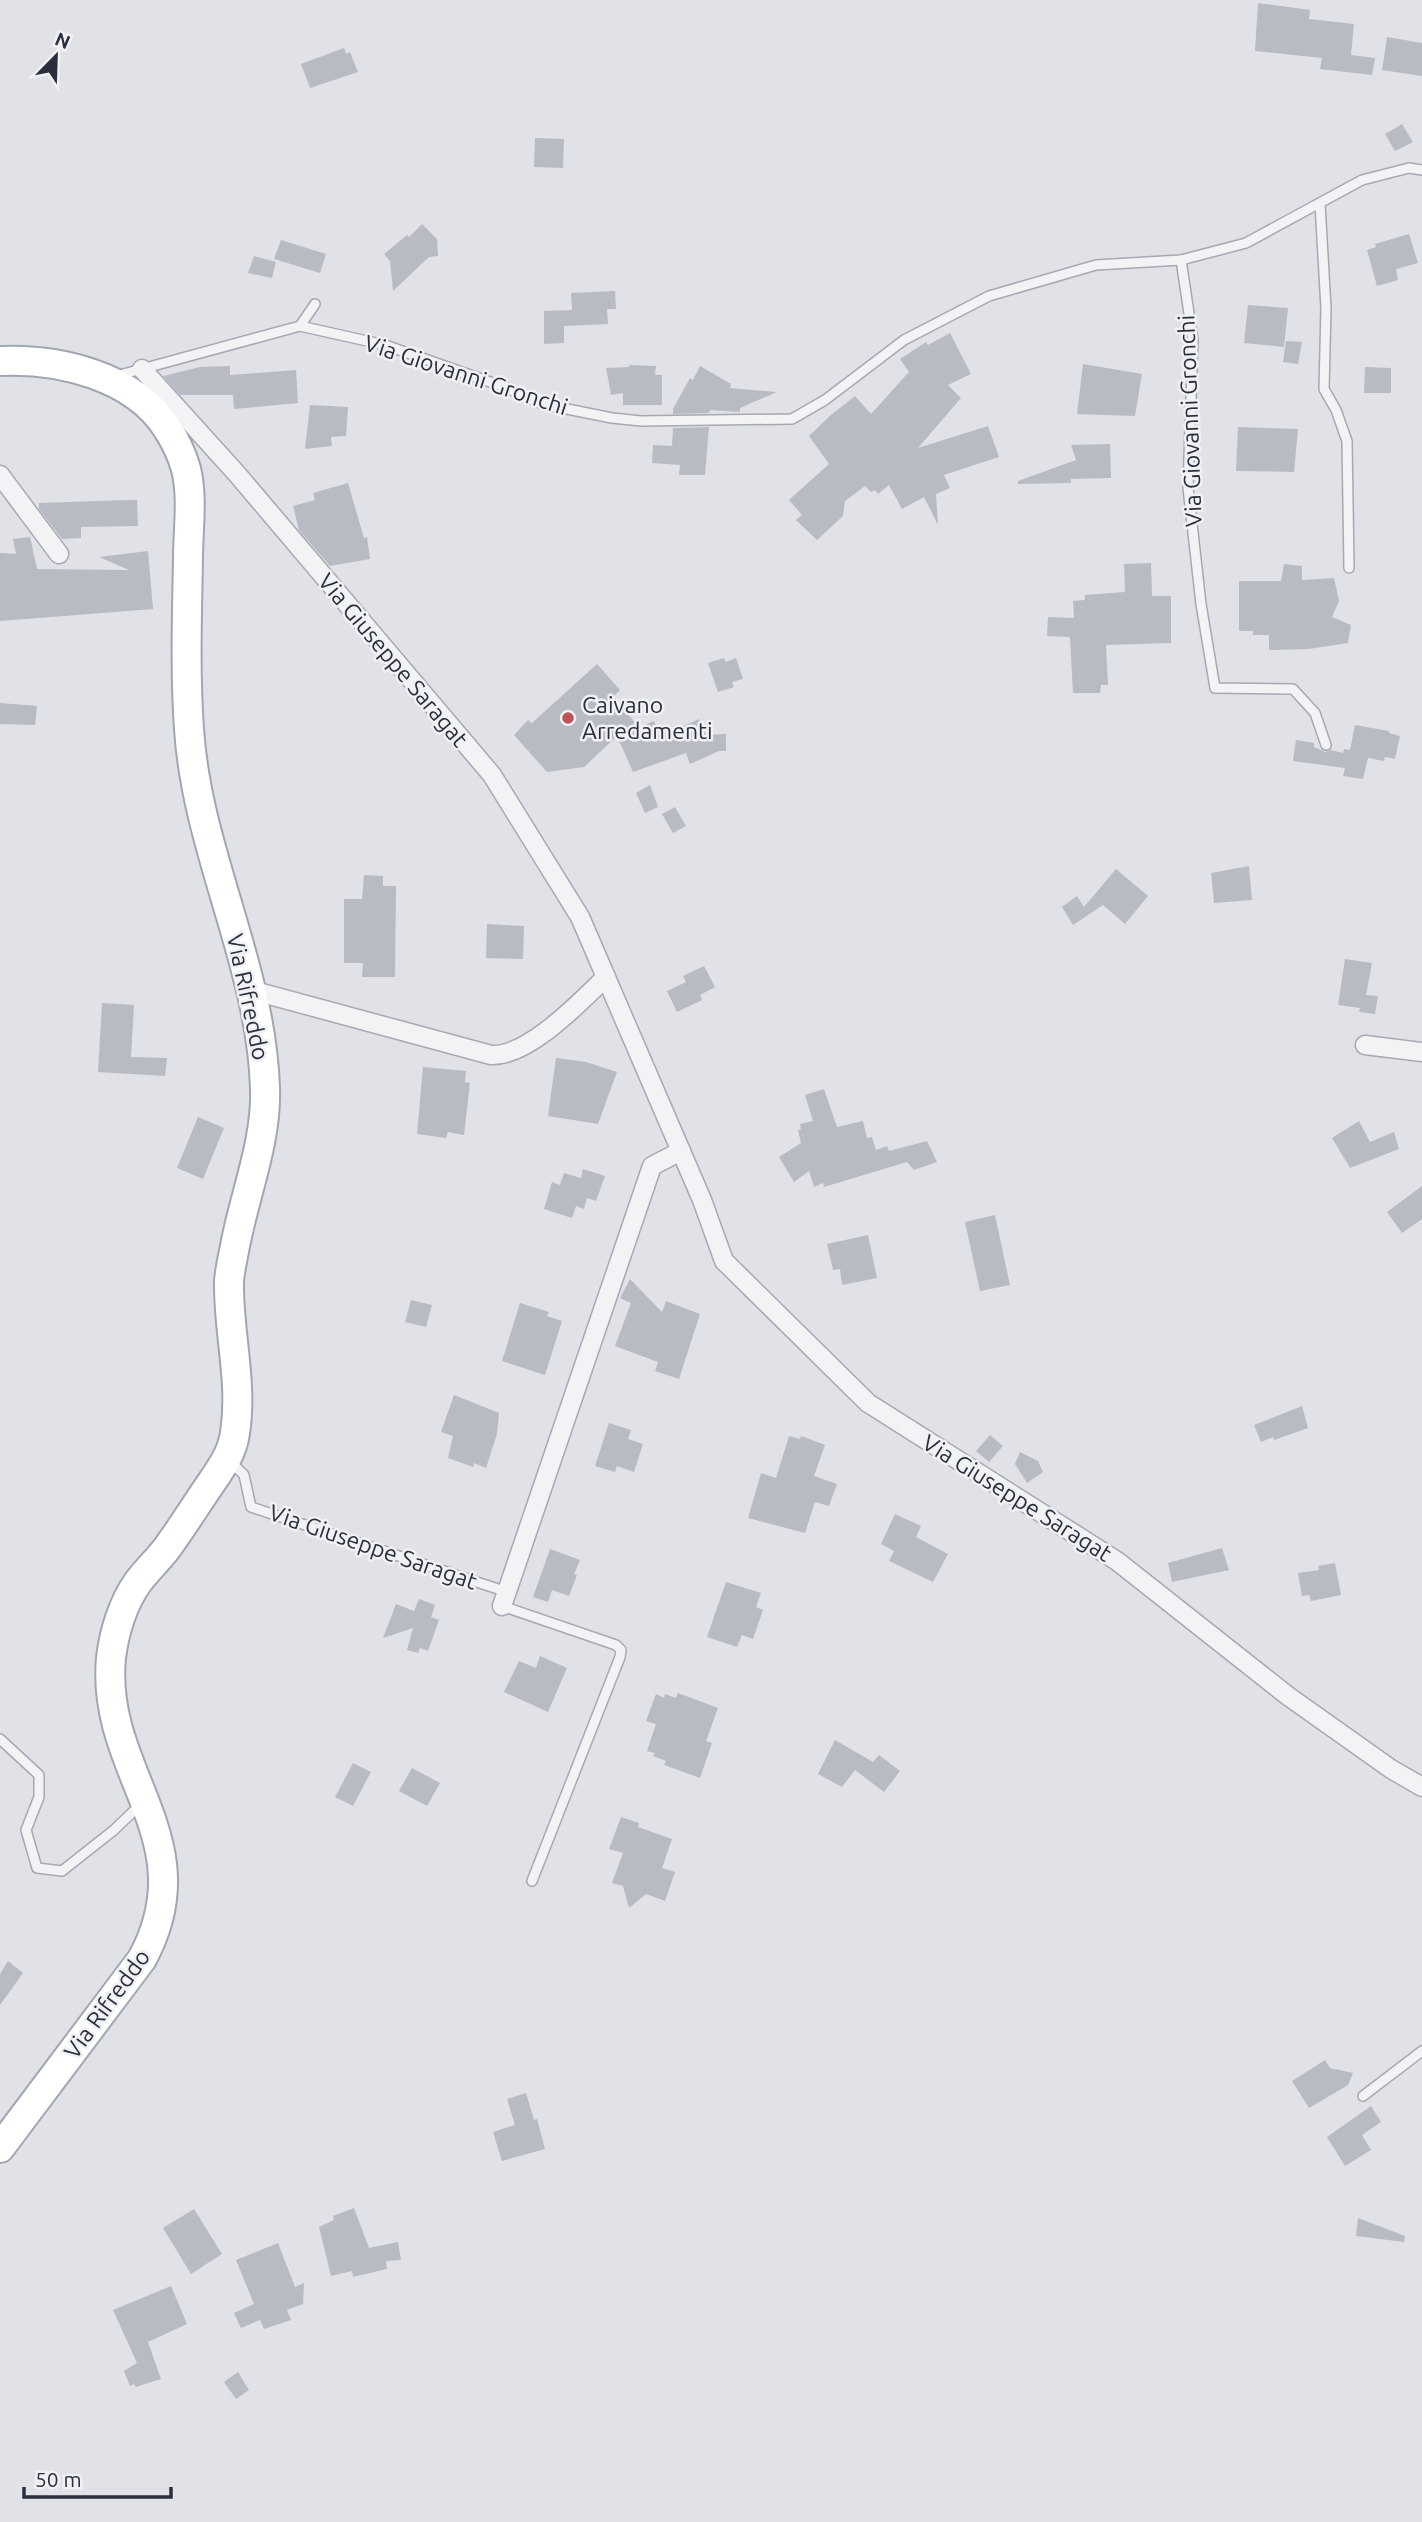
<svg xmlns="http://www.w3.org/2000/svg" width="1422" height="2522" font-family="Ubuntu,sans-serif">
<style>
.building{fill:#b8bbc4}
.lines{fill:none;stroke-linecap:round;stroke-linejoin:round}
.lane-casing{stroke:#a6a9b1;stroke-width:12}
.street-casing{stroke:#a6a9b1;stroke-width:21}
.primary-casing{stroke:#a1a6b2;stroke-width:32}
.lane{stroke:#f3f3f6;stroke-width:9}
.street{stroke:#f3f3f6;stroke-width:18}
.primary{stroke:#fff;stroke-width:28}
.poi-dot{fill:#be5456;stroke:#f0f1f5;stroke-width:2.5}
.labels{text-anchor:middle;stroke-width:5;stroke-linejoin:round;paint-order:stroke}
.street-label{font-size:23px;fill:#2b2f3d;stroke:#f0f1f5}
.poi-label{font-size:23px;fill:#2b2f3d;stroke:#f0f1f5;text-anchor:start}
</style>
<rect width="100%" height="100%" fill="#e0e2e8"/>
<g class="building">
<polygon points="1258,3 1310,10 1309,19 1354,24 1351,55 1375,58 1372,75 1320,69 1322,58 1255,51"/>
<polygon points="1387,37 1422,43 1422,76 1382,70"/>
<polygon points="344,48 346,54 350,52 358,72 310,88 301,64"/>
<polygon points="1402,124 1413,142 1395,151 1385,134"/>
<polygon points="535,138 564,139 563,168 534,167"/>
<polygon points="422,224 437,239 438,256 429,257 393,291 390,261 384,254 407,235 409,237"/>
<polygon points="1409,234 1418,263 1396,269 1398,280 1377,286 1367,250 1376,247 1375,244"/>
<polygon points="281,240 326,254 320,273 274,259"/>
<polygon points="254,256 276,262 272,278 248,273"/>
<polygon points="615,291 616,309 607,309 608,324 564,326 564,343 544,344 544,311 572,310 571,293"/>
<polygon points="1248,305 1288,308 1284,347 1244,343"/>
<polygon points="950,333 971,374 948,385 961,398 918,448 988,426 999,457 944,475 950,488 936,494 938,525 924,497 902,509 889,485 878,494 875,490 871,492 865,486 845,501 843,516 817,540 796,520 802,515 789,500 829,464 809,436 831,415 855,396 871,414 909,372 900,359 926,342 928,345"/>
<polygon points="1286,341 1302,342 1298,364 1283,362"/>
<polygon points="1083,364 1142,374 1135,416 1077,414"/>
<polygon points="629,365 656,366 655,375 662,375 662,405 623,405 623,393 611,395 606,368 629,367"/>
<polygon points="230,366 230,375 296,370 298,403 234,409 233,395 180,395 163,376 200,367"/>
<polygon points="700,366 731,384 730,388 777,392 740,408 740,412 710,410 709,413 673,414 673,409 690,378 693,380"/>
<polygon points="1365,367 1391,368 1391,393 1364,393"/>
<polygon points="310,405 348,407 346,436 331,437 332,446 305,449"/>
<polygon points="709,427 705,475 679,475 680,465 652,463 653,445 672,446 673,428"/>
<polygon points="1238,427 1298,429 1294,472 1236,471"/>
<polygon points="1110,444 1111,478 1071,479 1071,483 1018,484 1018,481 1076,460 1071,445"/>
<polygon points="348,483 364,538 367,537 370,559 330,566 299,530 293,506 315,500 313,493"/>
<polygon points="128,500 137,500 138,526 81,527 81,538 62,539 39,509 39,503"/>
<polygon points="30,537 37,569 129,570 99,557 148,551 153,609 0,621 0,553 16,554 13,539"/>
<polygon points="1151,563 1152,596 1171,596 1171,643 1106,645 1108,685 1101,685 1100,693 1073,693 1070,637 1047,636 1048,617 1074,618 1073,601 1085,600 1085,595 1125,592 1124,564"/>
<polygon points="1284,564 1302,566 1302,580 1334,578 1339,601 1332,617 1351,625 1348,643 1309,649 1269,650 1269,635 1253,635 1253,631 1239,631 1239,581 1281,581"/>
<polygon points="724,658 726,662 736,658 743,679 732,682 734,687 718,692 708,663"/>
<polygon points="597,664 620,690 613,697 639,727 654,721 658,731 671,726 672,731 699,719 706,735 726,734 726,751 719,751 690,764 686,753 633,772 617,736 584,767 547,772 514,735 528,720 532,723"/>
<polygon points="0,703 37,706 35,725 0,724"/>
<polygon points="1355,725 1389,731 1389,733 1400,736 1395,759 1385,757 1384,761 1368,758 1363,779 1343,776 1345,768 1293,761 1296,740 1314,743 1314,747 1325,752 1331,750 1343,753 1344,749 1350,750"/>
<polygon points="650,785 658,807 645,813 636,793"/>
<polygon points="675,807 686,826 673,833 662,814"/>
<polygon points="1249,866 1252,900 1214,903 1211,873"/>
<polygon points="1116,869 1148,896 1125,924 1103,905 1073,925 1062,907 1077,896 1084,907"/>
<polygon points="364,875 383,876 383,886 396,886 395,977 362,977 363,963 344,963 344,899 362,899"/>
<polygon points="487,924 524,926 523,959 486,958"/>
<polygon points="1345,959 1372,963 1366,995 1378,996 1375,1014 1359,1012 1360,1008 1338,1005"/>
<polygon points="704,966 715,987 700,995 702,1000 677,1012 667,991 686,982 683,976"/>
<polygon points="102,1003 134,1005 131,1057 167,1058 165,1076 98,1072"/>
<polygon points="556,1058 586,1062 617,1072 598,1124 548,1116"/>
<polygon points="423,1067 466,1071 465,1082 470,1083 464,1135 448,1132 446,1138 417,1134"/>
<polygon points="824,1089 837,1127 863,1121 867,1138 872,1137 876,1150 887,1146 889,1151 927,1141 937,1162 914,1170 907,1162 824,1187 823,1183 814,1187 809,1171 794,1182 779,1157 801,1143 798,1130 801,1129 800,1124 813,1121 805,1095"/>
<polygon points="198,1117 224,1128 203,1179 177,1168"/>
<polygon points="1359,1121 1370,1142 1394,1132 1399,1149 1350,1168 1332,1138"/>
<polygon points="583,1169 605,1176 596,1201 587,1198 584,1209 576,1206 572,1218 544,1209 552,1182 560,1185 564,1173 581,1178"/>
<polygon points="1422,1186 1422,1219 1402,1233 1387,1212"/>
<polygon points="995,1215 1010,1285 980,1291 965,1222"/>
<polygon points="868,1235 877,1278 842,1285 840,1269 833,1270 827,1244"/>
<polygon points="630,1279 662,1312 666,1301 700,1314 679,1379 655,1371 658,1362 615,1346 631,1303 620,1298"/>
<polygon points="411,1300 432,1305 426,1327 405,1322"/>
<polygon points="520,1303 549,1312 547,1316 562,1321 545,1375 502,1361"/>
<polygon points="454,1395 499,1413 497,1434 486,1468 474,1463 473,1467 448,1458 453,1436 441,1432"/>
<polygon points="1302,1406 1308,1428 1274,1440 1273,1437 1261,1442 1254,1425"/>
<polygon points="609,1423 631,1430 628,1439 643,1444 634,1472 617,1466 615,1472 595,1466"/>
<polygon points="990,1435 1003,1446 989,1462 976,1451"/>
<polygon points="789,1436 800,1439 801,1436 825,1445 814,1476 837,1484 829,1506 815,1502 805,1533 748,1518 761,1473 776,1478"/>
<polygon points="1020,1452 1038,1461 1043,1472 1027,1483 1015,1464"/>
<polygon points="895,1514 921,1526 916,1537 948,1554 933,1582 889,1561 894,1551 881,1544"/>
<polygon points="1222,1548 1229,1570 1172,1582 1168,1563"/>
<polygon points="550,1549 580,1560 574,1574 577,1575 569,1596 552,1590 548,1602 533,1597"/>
<polygon points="1335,1563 1341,1595 1311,1601 1309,1595 1302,1596 1298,1573 1319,1570 1318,1566"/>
<polygon points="726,1582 761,1593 756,1607 763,1610 753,1639 742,1635 737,1647 707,1637"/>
<polygon points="419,1599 435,1605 431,1617 439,1620 428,1651 420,1648 418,1653 407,1650 413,1628 383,1638 396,1604 414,1611"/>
<polygon points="540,1656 567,1668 548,1712 504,1692 519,1661 536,1668"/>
<polygon points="678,1693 718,1708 706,1741 712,1743 700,1778 664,1765 666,1761 653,1756 655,1753 647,1751 656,1724 646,1721 656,1694 664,1698 665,1694 676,1698"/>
<polygon points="835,1740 873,1762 879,1755 900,1771 884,1792 855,1770 842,1787 818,1774"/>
<polygon points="353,1763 371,1772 353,1806 335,1797"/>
<polygon points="412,1768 440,1783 427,1806 399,1791"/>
<polygon points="621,1817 639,1823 638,1827 672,1839 662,1868 675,1872 665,1901 646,1894 629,1908 623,1886 612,1883 623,1853 609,1849"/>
<polygon points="8,1961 23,1973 0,2005 0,1974"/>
<polygon points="1325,2060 1330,2068 1353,2073 1348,2085 1309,2108 1292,2081"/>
<polygon points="526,2093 534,2120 537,2119 545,2149 502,2161 493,2132 515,2125 507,2099"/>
<polygon points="1371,2106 1381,2122 1362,2135 1371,2150 1345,2166 1327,2137"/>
<polygon points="354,2208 369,2248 398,2242 401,2260 386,2261 387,2269 353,2277 352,2271 331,2276 319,2227 334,2220 333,2216"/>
<polygon points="194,2209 222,2254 191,2274 163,2228"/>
<polygon points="1358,2218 1405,2236 1404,2242 1356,2236"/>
<polygon points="278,2243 295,2287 304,2283 303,2304 287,2310 291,2320 264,2329 260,2320 241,2328 234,2313 254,2304 236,2260"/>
<polygon points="171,2286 187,2324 148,2342 161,2379 136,2387 134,2384 130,2386 124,2371 137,2363 113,2310"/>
<polygon points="238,2372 249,2390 236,2399 224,2382"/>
</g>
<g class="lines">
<defs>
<g id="lane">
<polyline points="1320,204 1326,308 1324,389 1336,410 1347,441 1349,568"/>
<polyline points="1181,260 1193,340 1188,488 1201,604 1215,688 1293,689 1315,713 1326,745"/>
<polyline points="315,304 300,326 385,345 507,388 542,404 612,418 641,421 792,419 825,400 904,340 989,296 1096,265 1181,260 1246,243 1362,180 1409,168 1422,170"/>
<polyline points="116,376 300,326"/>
<polyline points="229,1460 244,1475 251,1507 507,1592"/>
<polyline points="502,1606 616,1645 621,1650 620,1657 532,1881"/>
<polyline points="0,1739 39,1775 39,1797 26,1830 37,1868 62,1871 114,1830 140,1805"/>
<polyline points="1363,2096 1422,2051"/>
</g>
<g id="street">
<polyline points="142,369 237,474 492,775 580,917 702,1200 724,1261 868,1403 1117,1561 1288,1696 1391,1769 1422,1787"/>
<polyline points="0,475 59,554"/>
<path d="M 251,990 L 491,1055 C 528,1057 580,1002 606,977"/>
<polyline points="1365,1045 1422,1052"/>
<polyline points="502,1606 652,1166 681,1151"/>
</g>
<path id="primary" d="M 0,361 C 58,358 134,376 167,428 C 175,440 182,455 186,469 C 193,497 188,530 188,559 C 187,615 185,672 189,729 C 197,852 261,964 265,1088 C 267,1141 245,1193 235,1246 C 233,1257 230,1269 229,1281 C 228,1332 243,1382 235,1433 C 232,1455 219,1471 207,1489 C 194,1508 181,1529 167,1548 C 158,1560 147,1570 138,1582 C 123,1603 114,1632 111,1658 C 100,1773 207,1840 142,1959 L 0,2148"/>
</defs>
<use href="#lane" class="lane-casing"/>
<use href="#street" class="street-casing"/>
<use href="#primary" class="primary-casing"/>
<use href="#lane" class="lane"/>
<use href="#street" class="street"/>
<use href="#primary" class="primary"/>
</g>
<circle class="poi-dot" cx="568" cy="718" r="7"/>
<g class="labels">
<g class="street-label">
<text transform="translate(466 375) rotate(18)" y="8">Via Giovanni Gronchi</text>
<text transform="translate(1190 421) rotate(-92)" y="8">Via Giovanni Gronchi</text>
<text transform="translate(393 660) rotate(50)" y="8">Via Giuseppe Saragat</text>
<text transform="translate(248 997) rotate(78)" y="8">Via Rifreddo</text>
<text transform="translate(1017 1498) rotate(32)" y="8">Via Giuseppe Saragat</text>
<text transform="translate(373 1547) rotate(19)" y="8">Via Giuseppe Saragat</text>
<text transform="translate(107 2004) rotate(-54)" y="8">Via Rifreddo</text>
</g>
<g class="poi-label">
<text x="582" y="713">Caivano<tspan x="582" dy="26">Arredamenti</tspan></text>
</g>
</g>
<g transform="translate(56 56) rotate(23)" stroke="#f0f1f5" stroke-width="5" paint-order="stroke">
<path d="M0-5L12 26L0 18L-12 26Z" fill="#2b2f3d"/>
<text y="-10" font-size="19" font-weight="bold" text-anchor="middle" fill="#2b2f3d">N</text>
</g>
<path d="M24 2487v10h147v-10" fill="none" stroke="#2b2f3d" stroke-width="3.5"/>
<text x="35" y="2487" font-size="21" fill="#2b2f3d" stroke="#f0f1f5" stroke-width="5" paint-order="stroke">50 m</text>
</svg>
